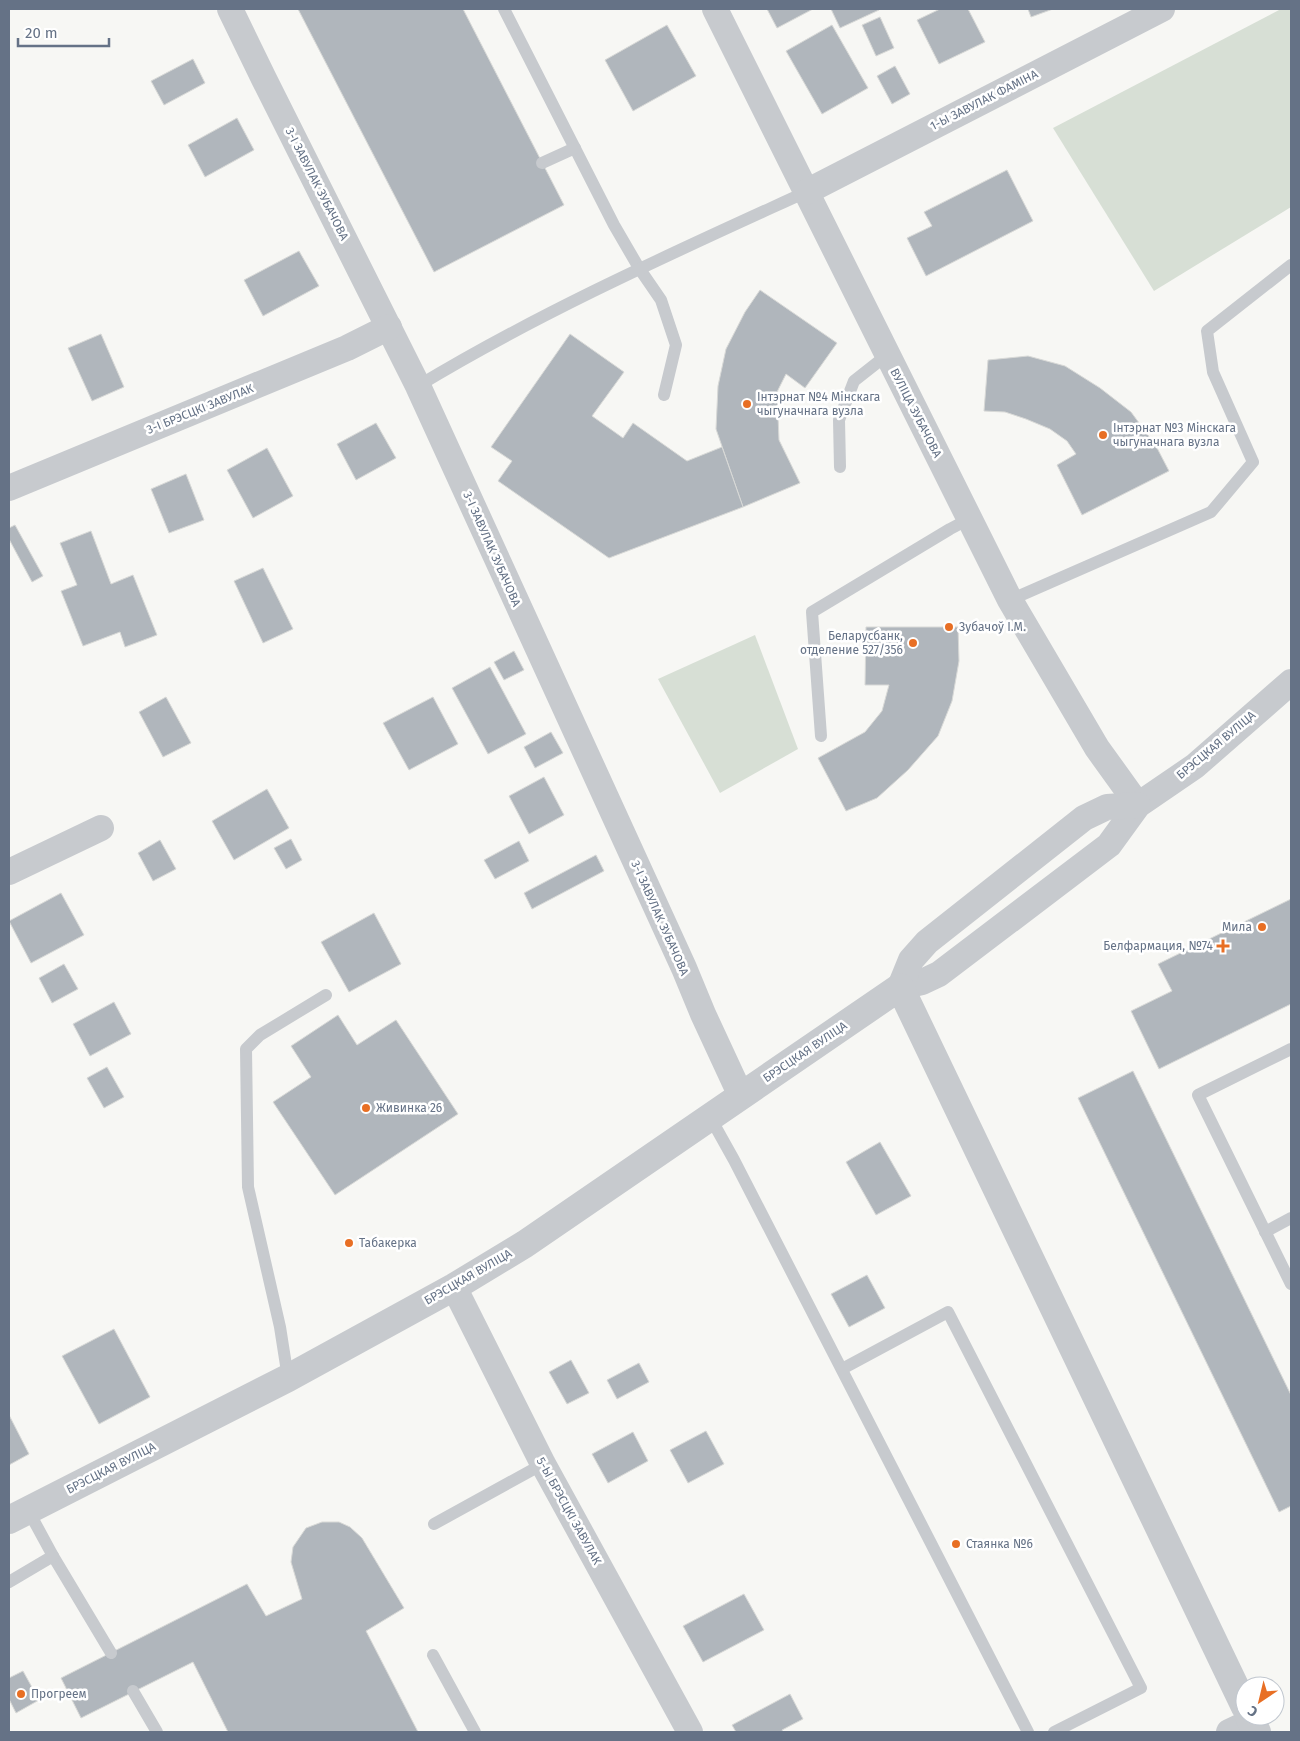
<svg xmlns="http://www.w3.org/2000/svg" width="1300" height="1741" font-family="'Fira Sans',sans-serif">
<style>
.green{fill:#d7dfd5}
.building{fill:#b0b6bc;stroke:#d8d9d7}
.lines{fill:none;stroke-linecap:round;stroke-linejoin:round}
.service{stroke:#c7cace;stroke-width:12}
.minor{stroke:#c7cace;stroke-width:26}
.tertiary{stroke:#c7cace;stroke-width:28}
.poi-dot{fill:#e86f24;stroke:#fff;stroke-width:2}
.labels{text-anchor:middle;stroke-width:5;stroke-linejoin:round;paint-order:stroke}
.street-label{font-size:12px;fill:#657286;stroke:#fff}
.poi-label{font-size:12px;fill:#657286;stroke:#fff;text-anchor:start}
</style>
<rect width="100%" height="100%" fill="#f7f7f4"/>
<g class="green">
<polygon points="1281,9 1291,9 1291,207 1154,291 1053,128"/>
<polygon points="755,635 798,749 720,793 658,679"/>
</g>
<g class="building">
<polygon points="298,9 463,9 564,205 434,272"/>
<polygon points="767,9 813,9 777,28"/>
<polygon points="831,9 878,9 879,10 840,28"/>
<polygon points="940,9 968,9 985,42 939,64 917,20"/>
<polygon points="1028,9 1053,9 1031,17"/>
<polygon points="880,17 894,48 876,56 862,25"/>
<polygon points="667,25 696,76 633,111 605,60"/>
<polygon points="832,25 868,88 822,114 786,51"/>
<polygon points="193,59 205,83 164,105 151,81"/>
<polygon points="895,66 910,94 892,104 877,76"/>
<polygon points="237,118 254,150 205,177 188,145"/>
<polygon points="1007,170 1033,221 926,276 907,238 932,226 924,212"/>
<polygon points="299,251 319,286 263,316 244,280"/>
<polygon points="760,290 837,343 805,388 786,374 777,392 779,440 800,483 743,507 716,429 718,386 726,349 745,312"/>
<polygon points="101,334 124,387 92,401 68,348"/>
<polygon points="570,334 624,372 592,416 623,438 633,423 687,461 722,447 743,507 609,558 498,481 512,461 491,447"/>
<polygon points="1028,356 1065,366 1100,388 1131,412 1156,446 1169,471 1082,515 1057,465 1076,454 1067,441 1050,429 1026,419 1005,412 984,411 988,360"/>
<polygon points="376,423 396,458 356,480 337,444"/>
<polygon points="267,448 293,496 253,518 227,470"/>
<polygon points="186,474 204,520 169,533 151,489"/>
<polygon points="15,525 43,576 32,582 9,539 9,528"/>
<polygon points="91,531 111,584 133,575 157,635 125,647 120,632 83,646 61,591 77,585 60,543"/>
<polygon points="263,568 293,629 263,643 234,581"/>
<polygon points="866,627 958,627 959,661 952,701 938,736 908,770 877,798 846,811 818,758 865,732 882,711 889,685 865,685"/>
<polygon points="514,651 524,670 504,680 494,662"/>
<polygon points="490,667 526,734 488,754 452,688"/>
<polygon points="166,697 191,743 163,757 139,712"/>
<polygon points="433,697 458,744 409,770 383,723"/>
<polygon points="551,732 563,753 535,768 524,747"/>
<polygon points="544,777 564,815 529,834 509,796"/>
<polygon points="267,789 289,828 234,860 212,821"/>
<polygon points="291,839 302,860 286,869 274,848"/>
<polygon points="160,840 176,869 153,881 138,853"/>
<polygon points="519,841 529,861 495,879 484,860"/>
<polygon points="596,855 604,871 532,909 524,893"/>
<polygon points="61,893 84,935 31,963 9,921"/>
<polygon points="1291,899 1291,1004 1159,1069 1131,1011 1172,991 1158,964"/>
<polygon points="374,913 401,964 349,992 321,942"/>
<polygon points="64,964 78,989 52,1003 39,978"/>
<polygon points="114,1002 131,1034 90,1056 73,1024"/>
<polygon points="338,1015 357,1045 396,1020 458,1114 335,1195 273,1102 311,1077 291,1046"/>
<polygon points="107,1067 124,1097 104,1108 87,1078"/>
<polygon points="1133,1071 1291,1395 1291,1506 1279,1512 1078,1098"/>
<polygon points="880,1142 911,1196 876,1215 846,1162"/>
<polygon points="867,1275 885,1308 849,1327 831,1294"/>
<polygon points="114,1329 150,1397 99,1424 62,1356"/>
<polygon points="571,1360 589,1393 567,1404 549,1372"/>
<polygon points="639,1363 649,1382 617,1399 607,1380"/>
<polygon points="9,1415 29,1454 9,1465"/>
<polygon points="706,1431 724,1464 688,1483 670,1450"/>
<polygon points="633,1432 648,1461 608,1483 592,1454"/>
<polygon points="322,1522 339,1522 350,1527 362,1538 404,1608 366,1631 418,1732 228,1732 193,1662 81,1718 61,1678 247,1584 266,1616 302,1599 291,1562 293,1547 306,1528"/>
<polygon points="744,1594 764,1630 703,1662 683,1626"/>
<polygon points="23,1671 39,1700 16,1713 9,1699 9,1678"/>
<polygon points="790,1694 803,1719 782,1730 783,1732 736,1732 732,1725"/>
</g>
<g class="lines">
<g class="service">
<polyline points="504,9 614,225 639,268 661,300 676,345 664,395"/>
<polyline points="542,163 575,148"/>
<path d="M 418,386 C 542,311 675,252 806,192"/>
<polyline points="840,467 839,420 854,381 887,355"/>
<polyline points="1010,600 1211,512 1253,462 1213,372 1207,331 1291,265"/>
<polyline points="821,736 812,612 950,529 969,519"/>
<polyline points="1291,1049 1198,1095 1291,1284"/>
<polyline points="710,1117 734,1160 1028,1732"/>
<polyline points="1265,1232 1291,1218"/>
<polyline points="842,1369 948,1312 1141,1688 1054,1732"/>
<polyline points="288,1378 280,1327 248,1187 246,1049 260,1035 326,995"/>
<polyline points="28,1510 53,1556 111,1653"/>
<polyline points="434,1524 543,1464"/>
<polyline points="9,1582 53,1556"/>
<polyline points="433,1655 475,1732"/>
<polyline points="133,1691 157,1732"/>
</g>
<g class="minor">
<polyline points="230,9 264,79 418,386 684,968 703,1014 741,1096"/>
<polyline points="715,9 1010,600 1097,748 1138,805"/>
<polyline points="806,192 1162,9"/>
<polyline points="9,488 347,348 389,327"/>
<polyline points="9,872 101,828"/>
<polyline points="900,987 922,982 939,974 1109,845 1138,805 1195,766 1291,682"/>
<polyline points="900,987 911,960 927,942 1084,818 1107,807 1138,805"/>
<polyline points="454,1287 543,1464 690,1732"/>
<polyline points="1229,1732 1252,1721"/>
</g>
<g class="tertiary">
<polyline points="9,1520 288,1378 454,1287 525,1244 900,987 1245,1707"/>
<polyline points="1249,1716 1257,1732"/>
</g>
</g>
<g class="poi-dot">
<circle cx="747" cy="404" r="5"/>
<circle cx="1103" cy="435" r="5"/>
<circle cx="949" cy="627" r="5"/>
<circle cx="913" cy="643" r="5"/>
<circle cx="1262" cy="927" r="5"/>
<path d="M1220.5 938.5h5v5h5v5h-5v5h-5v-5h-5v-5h5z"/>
<circle cx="366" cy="1108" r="5"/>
<circle cx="349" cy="1243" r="5"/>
<circle cx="956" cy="1544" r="5"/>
<circle cx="21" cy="1694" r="5"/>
</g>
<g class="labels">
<g class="street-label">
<text transform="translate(984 100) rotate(-27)" y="4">1-Ы ЗАВУЛАК ФАМІНА</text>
<text transform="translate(317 184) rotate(63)" y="4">3-І ЗАВУЛАК ЗУБАЧОВА</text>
<text transform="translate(200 409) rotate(-22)" y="4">3-І БРЭСЦКІ ЗАВУЛАК</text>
<text transform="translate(916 413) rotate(63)" y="4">ВУЛІЦА ЗУБАЧОВА</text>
<text transform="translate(492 549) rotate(66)" y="4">3-І ЗАВУЛАК ЗУБАЧОВА</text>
<text transform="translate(1216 745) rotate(-40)" y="4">БРЭСЦКАЯ ВУЛІЦА</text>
<text transform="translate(660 918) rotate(66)" y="4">3-І ЗАВУЛАК ЗУБАЧОВА</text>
<text transform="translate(805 1052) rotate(-34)" y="4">БРЭСЦКАЯ ВУЛІЦА</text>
<text transform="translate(468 1277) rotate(-30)" y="4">БРЭСЦКАЯ ВУЛІЦА</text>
<text transform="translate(111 1468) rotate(-27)" y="4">БРЭСЦКАЯ ВУЛІЦА</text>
<text transform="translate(569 1511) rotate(61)" y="4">5-Ы БРЭСЦКІ ЗАВУЛАК</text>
</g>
<g class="poi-label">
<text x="757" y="401">Інтэрнат №4 Мінскага<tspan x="757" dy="14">чыгуначнага вузла</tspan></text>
<text x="1113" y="432">Інтэрнат №3 Мінскага<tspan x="1113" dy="14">чыгуначнага вузла</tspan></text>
<text x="959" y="631">Зубачоў І.М.</text>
<text x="903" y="640" text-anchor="end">Беларусбанк,<tspan x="903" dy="14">отделение 527/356</tspan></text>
<text x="1252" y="931" text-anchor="end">Мила</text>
<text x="1213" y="950" text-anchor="end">Белфармация, №74</text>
<text x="376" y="1112">Живинка 26</text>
<text x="359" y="1247">Табакерка</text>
<text x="966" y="1548">Стаянка №6</text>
<text x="31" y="1698">Прогреем</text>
</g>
</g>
<rect width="1300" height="1741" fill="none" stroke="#657286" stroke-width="20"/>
<g transform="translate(1260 1701) rotate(215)"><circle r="24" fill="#ffffff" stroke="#c1c7cf"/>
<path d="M0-4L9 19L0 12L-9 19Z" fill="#e86f24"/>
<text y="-8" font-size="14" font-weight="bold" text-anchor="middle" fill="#657286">С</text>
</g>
<path d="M18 38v8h91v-8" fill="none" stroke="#657286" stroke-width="2.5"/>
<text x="25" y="38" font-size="15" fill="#657286" stroke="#ffffff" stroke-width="4" paint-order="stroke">20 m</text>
</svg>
